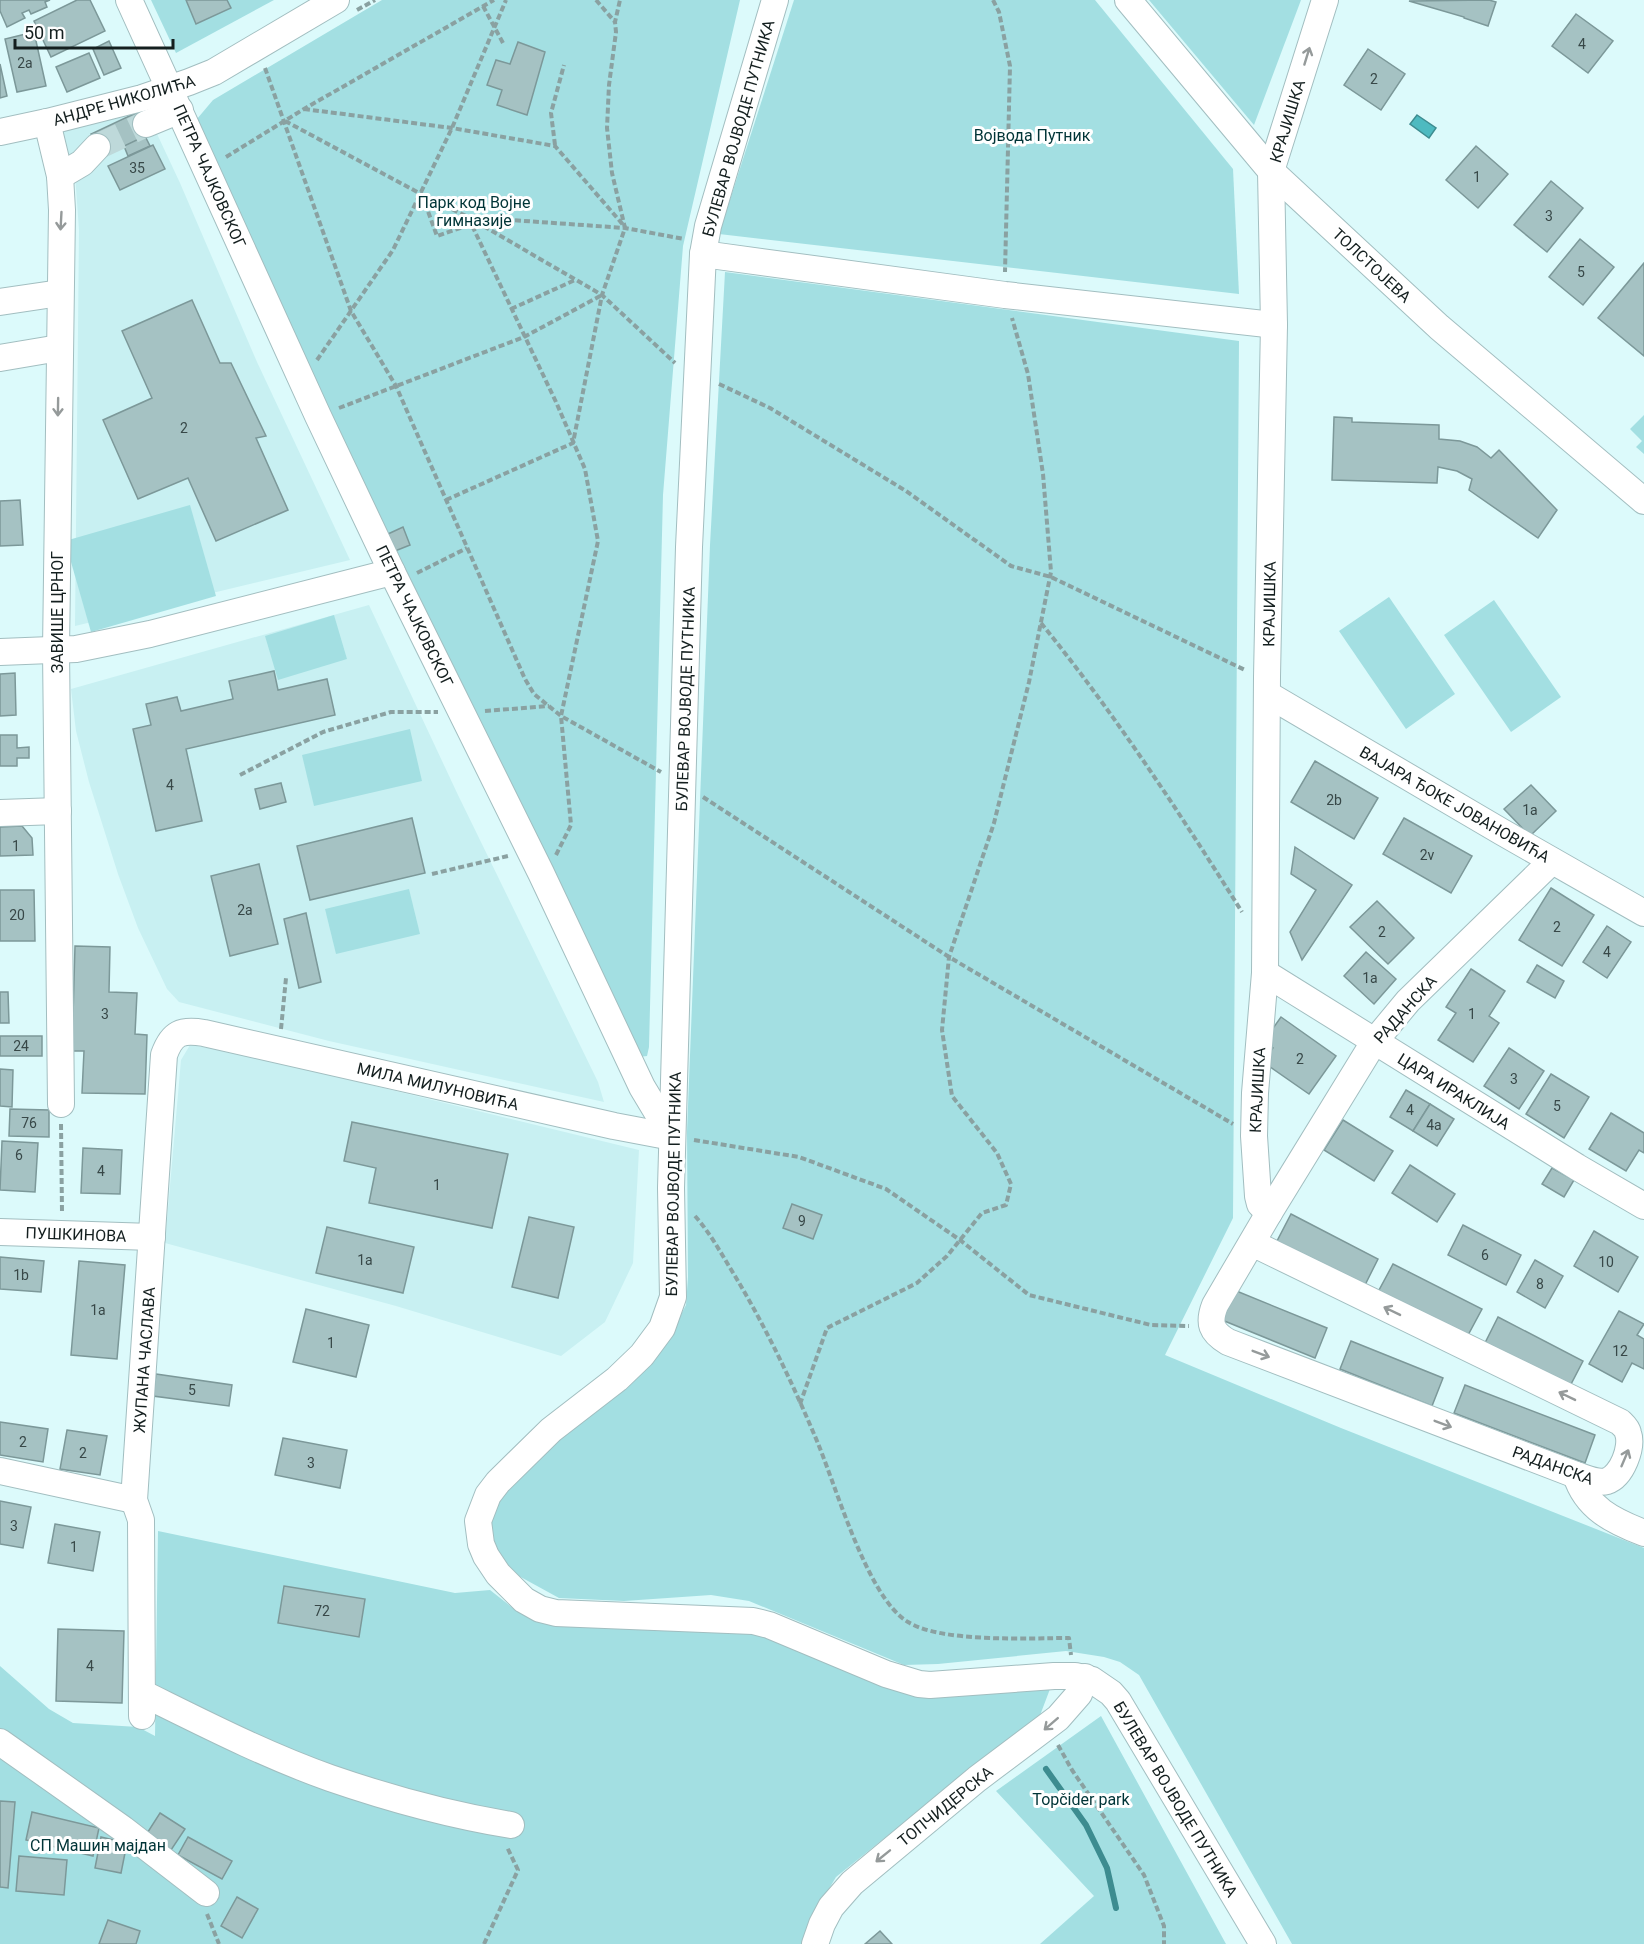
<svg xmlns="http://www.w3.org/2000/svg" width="1644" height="1944" font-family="Roboto,sans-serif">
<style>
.built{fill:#c8f0f2}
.green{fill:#a3dfe2}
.water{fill:#4ebac0;stroke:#3d8c90;stroke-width:1.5}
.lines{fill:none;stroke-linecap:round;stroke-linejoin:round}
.stream{stroke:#3d8c90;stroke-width:6}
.building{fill:#a5c2c3;stroke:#7c9899;stroke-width:1.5}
.minor-tunnel{stroke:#bed9da;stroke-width:26;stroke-dasharray:26 13;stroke-linecap:butt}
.minor-casing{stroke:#a2bec0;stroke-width:28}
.path{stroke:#8aa1a1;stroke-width:4;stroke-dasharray:6 3;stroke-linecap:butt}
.minor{stroke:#fff;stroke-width:26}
.oneway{stroke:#959a9a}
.labels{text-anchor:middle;stroke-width:6;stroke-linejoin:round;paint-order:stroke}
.number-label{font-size:14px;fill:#384848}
.street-label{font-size:16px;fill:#141f1f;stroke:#fff}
.park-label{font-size:16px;fill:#003437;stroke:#fff}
</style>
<rect width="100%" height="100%" fill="#dcfafb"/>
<g class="built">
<polygon points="143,104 180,183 257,362 350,560 75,626 79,230 75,175 57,127"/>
<polygon points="369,605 458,795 598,1082 604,1102 329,1041 179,1002 167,989 138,928 118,874 89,782 76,731 71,689"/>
<polygon points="190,1045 239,1053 639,1150 633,1263 605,1322 561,1356 396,1306 165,1243 181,1060"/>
</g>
<g class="green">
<polygon points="151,0 274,0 176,53"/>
<polygon points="382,0 740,0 683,246 663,495 649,1047 647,1056 639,1057 388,534 216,168 197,119 213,100"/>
<polygon points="794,0 1095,0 1233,169 1239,294 719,234"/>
<polygon points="1149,0 1301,0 1254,125"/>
<polygon points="725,272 1239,341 1233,1218 1165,1355 1341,1428 1644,1548 1644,1944 1292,1944 1139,1675 1120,1662 1104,1657 1066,1651 938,1664 904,1665 749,1601 711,1595 624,1601 559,1598 517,1575 501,1559 491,1540 490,1522 495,1501 675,1326 686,1305 688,1277 687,1132 710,545"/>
<polygon points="1644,415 1644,454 1636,447 1642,441 1630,429"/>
<polygon points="190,505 216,596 91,632 65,541"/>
<polygon points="1389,597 1455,694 1406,729 1339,631"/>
<polygon points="1494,600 1561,697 1511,732 1444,635"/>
<polygon points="334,615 347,659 278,680 265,636"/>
<polygon points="410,729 422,781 314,806 302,755"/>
<polygon points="409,889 420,934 336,954 325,909"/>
<polygon points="158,1531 455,1593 490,1590 514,1609 544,1622 767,1632 886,1685 1050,1689 1039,1718 968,1771 836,1877 813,1916 802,1944 0,1944 0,1666 49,1709 73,1723 138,1727 155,1736"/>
<polygon points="1101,1716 1226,1944 1040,1944 1094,1896 996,1791"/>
</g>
<polygon class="water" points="1417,115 1436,128 1429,138 1410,124"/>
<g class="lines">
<polyline class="stream" points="1046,1769 1086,1825 1107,1868 1116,1908"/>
</g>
<g class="building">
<polygon points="0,0 50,0 45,2 47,7 31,14 29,10 22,13 25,18 7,27 0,11"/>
<polygon points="77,0 90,0 105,31 51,57 34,21"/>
<polygon points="186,0 227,0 231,8 196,24"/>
<polygon points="1489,0 1496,2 1488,26 1464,18 1464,17 1409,1"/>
<polygon points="1576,14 1613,41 1588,73 1552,46"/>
<polygon points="34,32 46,86 17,92 5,39"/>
<polygon points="109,41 121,68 104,75 93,49"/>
<polygon points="518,42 545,52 527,115 497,105 502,90 487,85 496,60 510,64"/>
<polygon points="1368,49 1405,74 1381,110 1344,85"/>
<polygon points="89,53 100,78 67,92 56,67"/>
<polygon points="0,64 7,96 0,98"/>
<polygon points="140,111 151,134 102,157 91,134"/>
<polygon points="145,136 150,146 128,156 124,146"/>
<polygon points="153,145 165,169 120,190 108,166"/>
<polygon points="1476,146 1508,174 1478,208 1446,180"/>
<polygon points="1551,181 1583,208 1547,252 1514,225"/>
<polygon points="1580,239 1614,267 1583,305 1549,277"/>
<polygon points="1644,263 1644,356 1598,318"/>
<polygon points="192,300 220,363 231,363 266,436 256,438 288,510 216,541 188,478 138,499 103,420 152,398 122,331"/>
<polygon points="1334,417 1352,418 1352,422 1439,425 1439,439 1460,441 1477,447 1491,458 1499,450 1557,510 1538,538 1469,490 1472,479 1457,471 1438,467 1437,483 1332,480"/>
<polygon points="20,500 23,545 0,546 0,501"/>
<polygon points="403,527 410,545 395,551 388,534"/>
<polygon points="274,671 278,690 327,679 335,715 186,749 202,821 156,831 133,729 151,725 146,704 177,697 181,711 233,699 229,681"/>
<polygon points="15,673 16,715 0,716 0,674"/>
<polygon points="0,735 17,735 17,748 29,747 29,758 17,758 17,766 0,766"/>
<polygon points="1315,761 1378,798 1354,839 1291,802"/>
<polygon points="281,783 286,802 260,809 255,789"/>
<polygon points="1531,785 1556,811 1530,836 1504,809"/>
<polygon points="412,818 425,873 310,900 297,846"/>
<polygon points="1404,818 1472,856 1451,893 1383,854"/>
<polygon points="22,826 32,838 33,855 0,856 0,827"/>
<polygon points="1295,847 1352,885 1302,960 1290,932 1316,890 1291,874"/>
<polygon points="259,864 278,944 230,956 211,876"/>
<polygon points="1551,888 1594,915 1562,966 1519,940"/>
<polygon points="0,890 34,890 35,941 0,941"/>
<polygon points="1377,901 1414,938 1388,964 1350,927"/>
<polygon points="306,913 321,982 299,988 284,919"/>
<polygon points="1607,926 1631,942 1607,978 1583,962"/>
<polygon points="75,946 110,947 109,992 137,993 135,1034 147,1035 145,1094 82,1093 84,1051 72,1051"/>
<polygon points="1366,952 1396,979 1374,1004 1344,976"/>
<polygon points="1537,965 1564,981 1555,998 1527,982"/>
<polygon points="1471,969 1505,991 1489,1016 1499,1023 1473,1062 1438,1040 1456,1013 1446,1007"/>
<polygon points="0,992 8,992 9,1023 0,1023"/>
<polygon points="1281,1017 1336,1056 1309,1094 1263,1062 1273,1048 1264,1041"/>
<rect x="0" y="1036" width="42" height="20"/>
<polygon points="1509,1048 1544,1071 1519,1109 1484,1086"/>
<polygon points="0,1069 13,1070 12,1107 0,1106"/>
<polygon points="1551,1074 1589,1097 1564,1138 1526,1114"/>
<polygon points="1406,1090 1430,1104 1413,1131 1390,1117"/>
<polygon points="1430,1104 1454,1119 1437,1146 1413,1131"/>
<polygon points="10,1109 49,1110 49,1137 9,1136"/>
<polygon points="1611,1113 1644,1133 1644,1153 1639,1150 1626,1171 1589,1149"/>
<polygon points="1343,1120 1393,1151 1374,1181 1324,1150"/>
<polygon points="352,1122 508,1154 492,1228 369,1203 376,1168 344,1161"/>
<polygon points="2,1141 38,1143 35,1192 0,1190"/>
<polygon points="83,1148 122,1150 120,1194 81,1193"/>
<polygon points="1410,1165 1455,1194 1437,1222 1392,1193"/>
<polygon points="1552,1168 1574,1180 1564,1197 1542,1184"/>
<polygon points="792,1204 822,1215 813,1239 783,1228"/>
<polygon points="1291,1214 1378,1259 1364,1287 1276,1243"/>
<polygon points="529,1217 574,1227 558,1298 512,1287"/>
<polygon points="1463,1225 1521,1255 1506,1285 1448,1255"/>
<polygon points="327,1227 414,1247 403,1293 316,1273"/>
<polygon points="1594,1231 1638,1257 1618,1292 1574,1266"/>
<polygon points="0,1257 44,1261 41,1292 0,1289"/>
<polygon points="1535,1260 1563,1276 1545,1308 1517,1292"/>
<polygon points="79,1261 125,1265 117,1359 71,1355"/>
<polygon points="1393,1264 1482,1309 1467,1337 1378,1292"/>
<polygon points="1234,1290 1327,1328 1315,1358 1222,1320"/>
<polygon points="306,1309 369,1325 356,1377 293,1362"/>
<polygon points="1619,1311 1644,1324 1637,1335 1644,1339 1644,1369 1632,1363 1622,1382 1589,1364"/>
<polygon points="1498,1317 1583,1361 1569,1388 1484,1345"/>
<polygon points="1351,1341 1443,1378 1432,1406 1340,1369"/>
<polygon points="156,1374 232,1385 229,1406 153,1396"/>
<polygon points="1465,1385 1595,1435 1585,1463 1454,1413"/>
<polygon points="0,1422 48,1429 43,1462 0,1455"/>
<polygon points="67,1430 107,1436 100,1475 60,1469"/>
<polygon points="283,1438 347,1450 340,1488 275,1475"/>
<polygon points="0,1501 31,1507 23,1548 0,1544"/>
<polygon points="55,1524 100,1532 93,1571 48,1563"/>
<polygon points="284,1586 365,1599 359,1637 278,1623"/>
<polygon points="58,1629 124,1631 122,1703 56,1701"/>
<polygon points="0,1801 15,1802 8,1888 0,1887"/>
<polygon points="32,1812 99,1828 93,1856 26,1840"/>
<polygon points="160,1813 185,1829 169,1853 144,1838"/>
<polygon points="101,1837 127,1843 121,1873 95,1868"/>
<polygon points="188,1837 232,1861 222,1879 178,1855"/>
<polygon points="19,1856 67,1860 64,1895 16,1891"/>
<polygon points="237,1897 258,1909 242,1938 221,1926"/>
<polygon points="108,1920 140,1931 136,1944 99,1944"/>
<polygon points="880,1931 892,1944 865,1944"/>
</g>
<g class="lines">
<polyline class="minor-tunnel" points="97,147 146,124"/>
<defs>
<g id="minor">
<polyline points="129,0 318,416 392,572 541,873 642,1087 672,1137"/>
<polyline points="775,0 708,226 703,254 689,547 671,1188 673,1297 662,1328 642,1355 617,1379 551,1430 498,1482 488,1495 478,1521 481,1544 486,1556 498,1574 524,1600 540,1609 556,1613 753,1621 769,1625 886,1674 919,1684 930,1685 1054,1676 1075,1676 1092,1680 1111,1693 1118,1701 1263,1944"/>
<polyline points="1128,0 1271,171 1439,327 1644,501"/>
<polyline points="47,122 60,176 62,210 56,650 61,1104"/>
<polyline points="146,124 180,110"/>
<polyline points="0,132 47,122 142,98 189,82 214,72 336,0"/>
<polyline points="60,176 82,163 97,147"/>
<polyline points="703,254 1005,295 1274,325"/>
<polyline points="0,302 60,293"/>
<polyline points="0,358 59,348"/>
<polyline points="0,652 76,649 150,634 392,572"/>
<polyline points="1267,694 1502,832 1644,913"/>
<polyline points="0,813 58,811"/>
<polyline points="1265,973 1577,1167 1644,1206"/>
<polyline points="1269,1213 1260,1204 1258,1196 1254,1136 1255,1093 1265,973 1267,677 1274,325 1271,171 1325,0"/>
<polyline points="0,1232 152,1237"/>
<path d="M 1252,1243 L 1620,1422 C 1623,1425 1627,1428 1628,1433 C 1633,1447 1622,1476 1607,1481 C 1597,1484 1586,1478 1576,1475 L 1228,1342 C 1211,1332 1208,1323 1215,1305 L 1269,1213 L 1374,1042 L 1408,1001 L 1552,861"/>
<polyline points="0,1471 134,1500"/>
<path d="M 1576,1475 C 1586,1508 1613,1521 1644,1533"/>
<path d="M 142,1693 C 203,1723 265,1755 330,1778 C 388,1798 450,1815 511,1825"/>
<path d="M 142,1716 L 141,1520 L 134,1500 L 164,1055 C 172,1033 181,1029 204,1033 L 614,1126 L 672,1137"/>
<polyline points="0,1742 123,1829 206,1893"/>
<polyline points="815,1944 822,1924 831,1907 852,1883 977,1779 1058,1718 1079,1694 1085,1677"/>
</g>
</defs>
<use href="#minor" class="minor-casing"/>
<g class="path">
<polyline points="596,0 615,22"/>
<polyline points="993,0 999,12 1010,66 1005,272"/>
<polyline points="483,6 503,43"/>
<polyline points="357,10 375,0"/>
<polyline points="265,68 351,311 396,386 525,679 534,694 561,716 661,772"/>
<polyline points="304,109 452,128 555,146 625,227"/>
<polyline points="285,121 421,194 468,217 602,295 675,363"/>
<polyline points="555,145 551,113 564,65"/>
<polyline points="226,157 304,109 494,0"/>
<polyline points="422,195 437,236 472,224"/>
<polyline points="511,309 575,280"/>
<polyline points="317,360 393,250 452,128 506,0"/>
<polyline points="719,384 770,408 906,491 1011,566 1051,577 1245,670"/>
<polyline points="339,408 524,337 602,295"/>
<polyline points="446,500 573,443 602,295 625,228 612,173 607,128 609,85 616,32 615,22 620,0"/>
<polyline points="417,573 467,548"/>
<path d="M 1041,623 C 1115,714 1179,812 1242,912"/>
<polyline points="485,711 549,706"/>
<polyline points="240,775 323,732 391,712 438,712"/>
<polyline points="703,797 949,957 1233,1124"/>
<polyline points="556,855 571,825 561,716 598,541 585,469 556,402 468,217 625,228 684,239"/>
<polyline points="432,874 508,856"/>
<polyline points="281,1029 286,978"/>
<polyline points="61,1124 62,1212"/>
<polyline points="694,1140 799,1157 886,1189 960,1240 1029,1295 1151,1325 1189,1326"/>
<path d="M 695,1216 C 711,1234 722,1255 735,1276 C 765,1326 791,1380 814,1434 C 835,1481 866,1597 908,1622 C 942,1643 1029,1638 1069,1638 L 1071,1655"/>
<polyline points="800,1404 827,1328 917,1283 947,1256 982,1213 1006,1205 1011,1184 997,1153 952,1096 942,1030 949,957 994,823 1029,682 1051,572 1043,474 1028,374 1012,318"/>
<polyline points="1058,1745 1072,1770 1144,1875 1164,1926 1164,1944"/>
<polyline points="207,1914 219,1944"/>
<polyline points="484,1944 518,1870 507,1847"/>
</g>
<use href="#minor" class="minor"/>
</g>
<defs><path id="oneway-shaft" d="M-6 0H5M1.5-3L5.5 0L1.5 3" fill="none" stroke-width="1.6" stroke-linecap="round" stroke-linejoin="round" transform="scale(1.5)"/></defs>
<g class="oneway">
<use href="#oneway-shaft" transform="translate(1307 56) rotate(-73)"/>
<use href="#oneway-shaft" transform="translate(61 221) rotate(93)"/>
<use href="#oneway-shaft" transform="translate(58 407) rotate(91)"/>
<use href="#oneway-shaft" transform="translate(1392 1311) rotate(-154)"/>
<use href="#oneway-shaft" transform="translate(1261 1354) rotate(21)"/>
<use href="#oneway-shaft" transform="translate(1567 1396) rotate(-154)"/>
<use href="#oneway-shaft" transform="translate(1443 1424) rotate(21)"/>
<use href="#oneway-shaft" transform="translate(1625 1458) rotate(-67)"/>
<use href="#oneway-shaft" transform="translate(1051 1724) rotate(139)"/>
<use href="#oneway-shaft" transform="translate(883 1856) rotate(141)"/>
</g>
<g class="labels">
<g class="number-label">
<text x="1582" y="49">4</text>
<text x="25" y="68">2a</text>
<text x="1374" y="84">2</text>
<text x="137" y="173">35</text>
<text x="1477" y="182">1</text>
<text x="1549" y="221">3</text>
<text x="1581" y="277">5</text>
<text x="184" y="433">2</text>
<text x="170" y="790">4</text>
<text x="1334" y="805">2b</text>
<text x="1530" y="815">1a</text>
<text x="16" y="851">1</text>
<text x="1427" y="860">2v</text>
<text x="245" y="915">2a</text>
<text x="17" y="920">20</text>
<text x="1557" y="932">2</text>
<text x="1382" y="937">2</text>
<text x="1607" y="957">4</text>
<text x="1370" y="983">1a</text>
<text x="105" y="1019">3</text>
<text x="1472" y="1019">1</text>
<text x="21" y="1051">24</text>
<text x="1300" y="1064">2</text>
<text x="1514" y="1084">3</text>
<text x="1557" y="1111">5</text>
<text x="1410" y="1115">4</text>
<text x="29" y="1128">76</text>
<text x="1434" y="1130">4a</text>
<text x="19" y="1160">6</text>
<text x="101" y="1176">4</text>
<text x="437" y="1190">1</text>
<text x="802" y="1226">9</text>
<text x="1485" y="1260">6</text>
<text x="365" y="1265">1a</text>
<text x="1606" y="1267">10</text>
<text x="21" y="1280">1b</text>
<text x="1540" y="1289">8</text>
<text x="98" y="1315">1a</text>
<text x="331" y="1348">1</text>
<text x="1620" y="1356">12</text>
<text x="192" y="1395">5</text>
<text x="23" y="1447">2</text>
<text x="83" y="1458">2</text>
<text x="311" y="1468">3</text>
<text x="14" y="1531">3</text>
<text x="74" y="1552">1</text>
<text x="322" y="1616">72</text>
<text x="90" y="1671">4</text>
</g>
<g class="street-label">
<text transform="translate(124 100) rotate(-16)" y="6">АНДРЕ НИКОЛИЋА</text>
<text transform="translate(1287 121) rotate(-73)" y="6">КРАЈИШКА</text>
<text transform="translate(738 128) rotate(-74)" y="6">БУЛЕВАР ВОЈВОДЕ ПУТНИКА</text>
<text transform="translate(210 176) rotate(66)" y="6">ПЕТРА ЧАЈКОВСКОГ</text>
<text transform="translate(1372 265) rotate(43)" y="6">ТОЛСТОЈЕВА</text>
<text transform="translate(1269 604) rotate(-89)" y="6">КРАЈИШКА</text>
<text transform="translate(57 612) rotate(-90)" y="6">ЗАВИШЕ ЦРНОГ</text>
<text transform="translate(415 616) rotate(64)" y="6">ПЕТРА ЧАЈКОВСКОГ</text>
<text transform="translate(685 699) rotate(-88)" y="6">БУЛЕВАР ВОЈВОДЕ ПУТНИКА</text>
<text transform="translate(1455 804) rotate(30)" y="6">ВАЈАРА ЂОКЕ ЈОВАНОВИЋА</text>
<text transform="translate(1405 1009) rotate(-48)" y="6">РАДАНСКА</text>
<text transform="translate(438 1086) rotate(13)" y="6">МИЛА МИЛУНОВИЋА</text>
<text transform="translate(1257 1090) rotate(-87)" y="6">КРАЈИШКА</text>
<text transform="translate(1454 1091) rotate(32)" y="6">ЦАРА ИРАКЛИЈА</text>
<text transform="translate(673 1184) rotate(-89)" y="6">БУЛЕВАР ВОЈВОДЕ ПУТНИКА</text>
<text transform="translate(76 1234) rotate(2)" y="6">ПУШКИНОВА</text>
<text transform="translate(144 1360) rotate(-86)" y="6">ЖУПАНА ЧАСЛАВА</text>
<text transform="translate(1553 1465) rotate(20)" y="6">РАДАНСКА</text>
<text transform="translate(1176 1799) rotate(59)" y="6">БУЛЕВАР ВОЈВОДЕ ПУТНИКА</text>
<text transform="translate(945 1806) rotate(-39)" y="6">ТОПЧИДЕРСКА</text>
</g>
<g class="park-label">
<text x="1032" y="141">Војвода Путник</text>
<text x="474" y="208">Парк код Војне<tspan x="474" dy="18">гимназије</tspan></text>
<text x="1081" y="1805">Topčider park</text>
<text x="98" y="1851">СП Машин мајдан</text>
</g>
</g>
<path d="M15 39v9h158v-9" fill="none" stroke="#141f1f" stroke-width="3"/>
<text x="24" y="39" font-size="18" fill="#141f1f" stroke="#ffffff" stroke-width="4.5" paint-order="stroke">50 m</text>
</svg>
